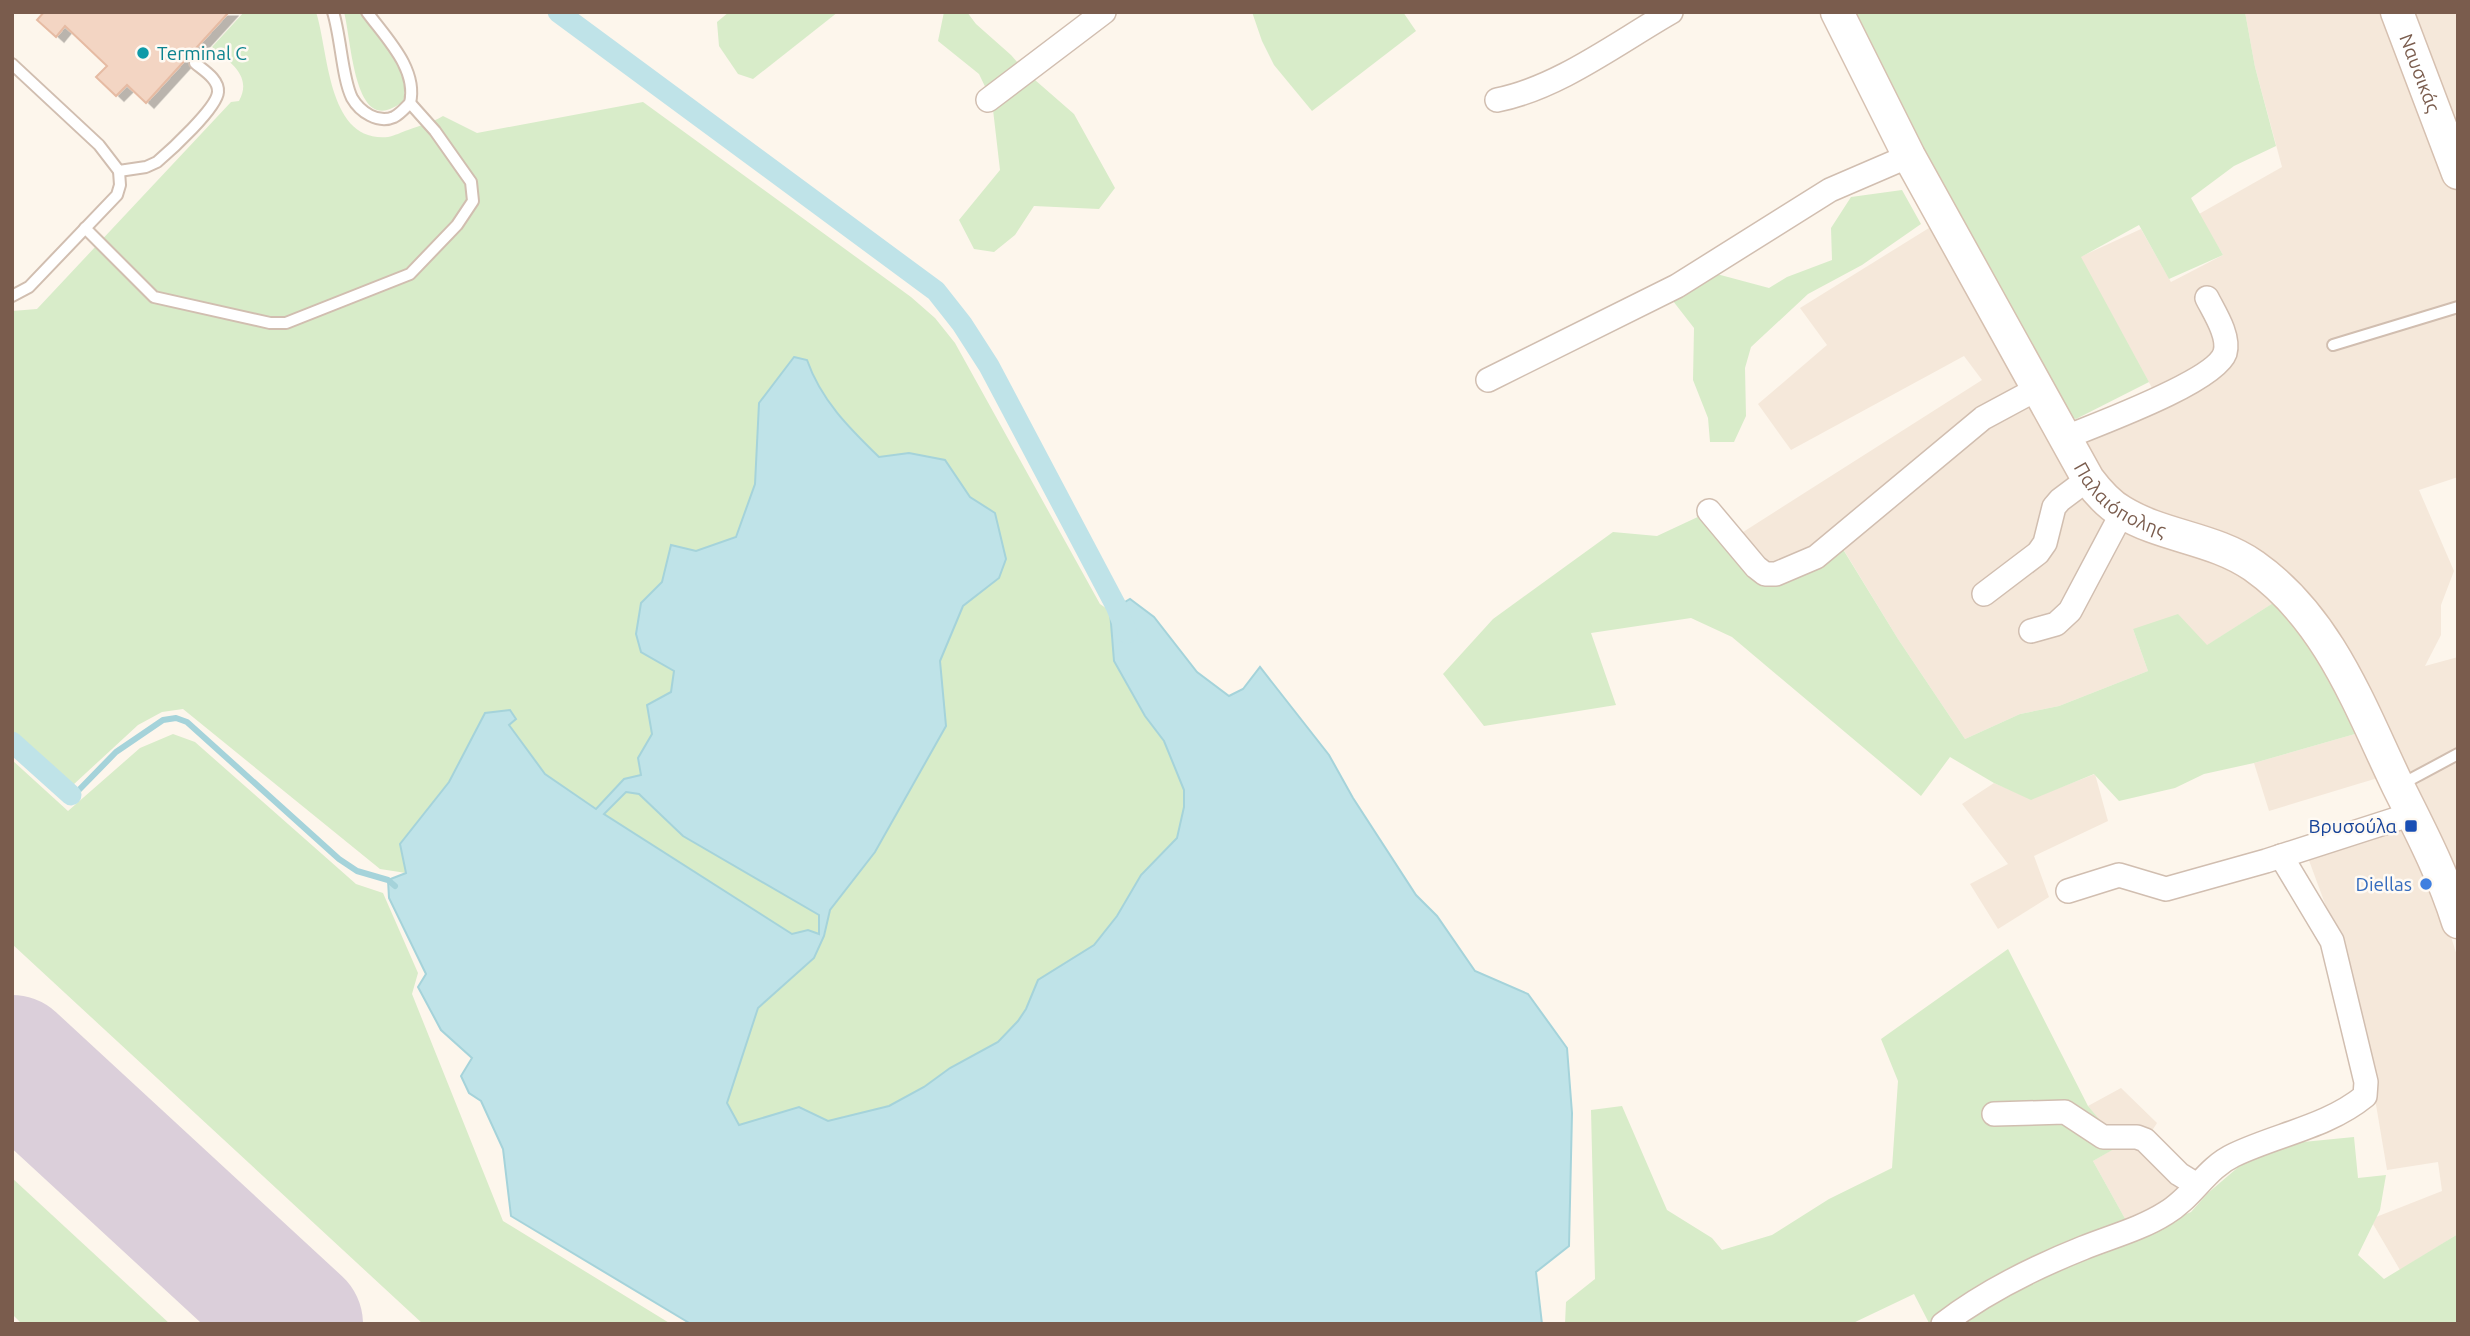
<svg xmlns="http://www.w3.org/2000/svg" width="2470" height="1336" font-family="Ubuntu,sans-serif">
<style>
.residential{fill:#f5e8da}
.green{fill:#d8ecc9}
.water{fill:#bfe3e8;stroke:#a5d3da;stroke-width:2;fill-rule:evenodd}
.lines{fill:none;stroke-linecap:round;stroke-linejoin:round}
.stream{stroke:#a5d3da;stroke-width:6}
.canal{stroke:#bfe3e8;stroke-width:21}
.runway{stroke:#dbcfda;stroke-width:130}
.building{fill:#f3d5c3;stroke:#e6bba3;stroke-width:2;filter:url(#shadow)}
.lane-casing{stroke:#d1beb0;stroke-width:14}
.street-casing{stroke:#d1beb0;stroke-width:26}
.secondary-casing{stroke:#d6c0b0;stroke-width:35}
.lane{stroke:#fff;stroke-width:10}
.street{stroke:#fff;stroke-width:23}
.secondary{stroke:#fff;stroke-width:32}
.culture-dot{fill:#0f9aa8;stroke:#fffaf3;stroke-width:2.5}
.transit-dot{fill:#1a4fb4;stroke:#fffaf3;stroke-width:2.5}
.shop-dot{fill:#3f7fe0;stroke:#fffaf3;stroke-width:2.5}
.labels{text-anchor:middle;stroke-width:5;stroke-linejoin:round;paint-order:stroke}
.culture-label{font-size:19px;fill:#0d838f;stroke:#fffaf3;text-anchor:start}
.street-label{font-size:19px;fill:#7a5c4d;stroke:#fffaf3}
.transit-label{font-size:19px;fill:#164399;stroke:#fffaf3;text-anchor:end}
.shop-label{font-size:19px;fill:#366cbe;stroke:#fffaf3;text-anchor:end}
</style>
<defs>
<filter id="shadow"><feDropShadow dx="8" dy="4.5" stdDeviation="0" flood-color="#0004"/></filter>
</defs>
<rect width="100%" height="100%" fill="#fdf6ec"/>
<g class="residential">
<polygon points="2245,12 2458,12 2458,477 2419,490 2454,571 2441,605 2441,635 2425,666 2458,657 2458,748 2406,775 2281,598 2206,646 2133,629 2148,671 2059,706 2020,714 1965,739 1898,639 1834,534 1773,570 1740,534 1982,380 1964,356 1791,450 1758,404 1827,345 1800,308 1937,223 2060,449 2162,406 2080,257 2141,229 2171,282 2223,255 2199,214 2282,167 2255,67"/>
<polygon points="2362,732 2381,777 2269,811 2254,763"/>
<polygon points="2458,759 2458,887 2411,788"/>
<polygon points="2095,774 2108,821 2034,856 2049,897 1998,929 1970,884 2008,864 1962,804 1994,783 2031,799"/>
<polygon points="2406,825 2442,908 2458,959 2458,1234 2400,1270 2373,1224 2376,1217 2442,1191 2438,1162 2387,1170 2369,1063 2348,966 2307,855"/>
<polygon points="2121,1088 2157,1123 2144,1143 2188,1190 2128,1224 2093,1161 2120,1145 2088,1106"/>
</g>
<g class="green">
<path d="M 244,12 L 316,12 C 329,52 327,143 388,137 C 394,136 402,132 408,130 C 421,125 431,123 443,116 L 477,133 L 643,102 L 911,297 L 935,318 L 955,343 L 1100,604 L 1110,611 L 1112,643 L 1120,672 L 1145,716 L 1164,741 L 1184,790 L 1184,807 L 1177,838 L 1160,858 L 1150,866 L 1117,916 L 1094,945 L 1038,980 L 1026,1009 L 1018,1021 L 998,1042 L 950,1068 L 924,1087 L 889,1106 L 828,1121 L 799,1107 L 739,1125 L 727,1103 L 758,1008 L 814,958 L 824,936 L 830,910 L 875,852 L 946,726 L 940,661 L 963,606 L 999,578 L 995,513 L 970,497 L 945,460 L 909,453 L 879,457 C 849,428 821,400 807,360 L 759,403 L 755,484 L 736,537 L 696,551 L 671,545 L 662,582 L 641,603 L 641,652 L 674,671 L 671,692 L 648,705 L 652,734 L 638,758 L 642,775 L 624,779 L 596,809 L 545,774 L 508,724 L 485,713 L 449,782 L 400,844 L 406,873 L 380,869 L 183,709 L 162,712 L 138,725 L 73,785 L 12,732 L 12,311 L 37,309 L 231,102 L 239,101 C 253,75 229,62 212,47 Z"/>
<path d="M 344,12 L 361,12 C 379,37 412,69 403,102 C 396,106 387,113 377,110 C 353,102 350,34 344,12 Z"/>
<polygon points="729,12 838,12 753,79 738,74 719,46 717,22"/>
<polygon points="944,12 967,12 976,24 1011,55 1027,73 1074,114 1115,188 1099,209 1034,206 1015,235 994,252 974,249 959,220 1000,170 992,101 979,74 938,41"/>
<polygon points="1252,12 1403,12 1416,31 1312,111 1274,65 1262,41"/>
<polygon points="1849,12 2245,12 2255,67 2276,146 2234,166 2191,198 2223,255 2169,279 2139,225 2081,257 2149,382 2076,419 2068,416 2061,408"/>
<polygon points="1902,190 1921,224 1862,265 1808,294 1751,347 1745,368 1746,416 1734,442 1710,442 1708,418 1693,380 1694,328 1673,301 1713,273 1769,288 1787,277 1832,260 1831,228 1851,197"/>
<polygon points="1702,515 1759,578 1841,546 1898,639 1965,739 2020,714 2059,706 2148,671 2133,629 2178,614 2207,645 2281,598 2362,732 2254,763 2204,774 2175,788 2119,801 2094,774 2031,800 1994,783 1950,757 1921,796 1732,637 1691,618 1591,633 1616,705 1484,726 1443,674 1493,619 1613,532 1657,536"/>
<polygon points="173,734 195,742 356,884 383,893 418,973 412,994 503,1221 671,1324 423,1324 12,944 12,760 68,811 140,748"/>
<polygon points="626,792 639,794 683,836 819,915 819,934 808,930 792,935 604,814"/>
<polygon points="2008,949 2088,1106 2121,1145 2093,1161 2128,1224 2005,1276 1929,1323 1914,1294 1851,1324 1565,1324 1566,1302 1595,1279 1591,1110 1622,1106 1667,1210 1712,1238 1722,1250 1772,1235 1829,1199 1892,1168 1898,1081 1881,1039"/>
<polygon points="2354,1137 2358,1178 2386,1175 2380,1210 2358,1255 2384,1279 2458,1234 2458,1324 1959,1324 1991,1297 2191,1212 2208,1193 2243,1163 2303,1142"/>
<polygon points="12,1178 170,1324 22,1324 12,1314"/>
</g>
<path class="water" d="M 794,357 L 807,360 C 821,400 849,428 879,457 L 909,453 L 945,460 L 970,497 L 995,513 L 1006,559 L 999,578 L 963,606 L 940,661 L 946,726 L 875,852 L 830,910 L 824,936 L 814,958 L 758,1008 L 727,1103 L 739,1125 L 799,1107 L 828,1121 L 889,1106 L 924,1087 L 950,1068 L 998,1042 L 1018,1021 L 1026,1009 L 1038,980 L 1094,945 L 1117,916 L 1141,875 L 1177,838 L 1184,807 L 1184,790 L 1164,741 L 1145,716 L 1114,661 L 1110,611 L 1130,599 L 1154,617 L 1197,672 L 1229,696 L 1243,689 L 1260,667 L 1329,755 L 1353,798 L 1416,895 L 1437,916 L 1475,971 L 1528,994 L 1567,1048 L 1572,1113 L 1569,1246 L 1536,1272 L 1542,1324 L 691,1324 L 511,1216 L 503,1149 L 481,1101 L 469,1093 L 461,1076 L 472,1058 L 441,1030 L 418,987 L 426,974 L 389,898 L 388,880 L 406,873 L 400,844 L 449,782 L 485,713 L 510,710 L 516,719 L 509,725 L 545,774 L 596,809 L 624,779 L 641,775 L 638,758 L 652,734 L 647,705 L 671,692 L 674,671 L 641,652 L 636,634 L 641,603 L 662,582 L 671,545 L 696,551 L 736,537 L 755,484 L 759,403 ZM 626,792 L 639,794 L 683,836 L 819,915 L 819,934 L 808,930 L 792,934 L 604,814 Z"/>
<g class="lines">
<polyline class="stream" points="71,795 75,794 116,752 163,720 176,718 187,722 339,859 357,871 388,880 395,886"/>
<g class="canal">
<polyline points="558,12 936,291 962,324 989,366 1116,606 1127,633"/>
<polyline points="12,742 71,795"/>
</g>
<polyline class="runway" points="12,1060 298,1324"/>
</g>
<polygon class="building" points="44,12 229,12 146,103 127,85 116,96 96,77 107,66 65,26 56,37 37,20"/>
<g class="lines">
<defs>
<g id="lane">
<path d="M 333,12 C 341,37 342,78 352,98 C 360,112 378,124 394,117 C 400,114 405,108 410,103 C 418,69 386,38 367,12"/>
<path d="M 12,64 L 99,145 L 119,171 L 146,167 L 157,162 C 170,151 217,108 218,92 C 219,79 203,70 195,63"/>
<polyline points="85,228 154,297 270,323 286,323 410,274 457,225 473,201 471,182 435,131 410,103"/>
<polyline points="12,296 29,287 117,195 120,185 119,171"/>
<polyline points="2333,345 2458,307"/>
<polyline points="2402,784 2458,754"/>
</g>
<g id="street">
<polyline points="988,100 1104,12"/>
<path d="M 1497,100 C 1558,88 1617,43 1671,12"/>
<polyline points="1488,380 1677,286 1830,190 1909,156"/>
<path d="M 2064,438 C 2095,425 2215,382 2225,353 C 2230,336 2214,312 2207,298"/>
<polyline points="1709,511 1756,567 1765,574 1776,574 1816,557 1983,418 2037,389"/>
<polyline points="1984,594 2038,553 2045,543 2054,507 2060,500 2088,479"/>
<polyline points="2031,631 2056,624 2070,611 2122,513"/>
<polyline points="2068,891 2119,875 2166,889 2266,861 2412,814"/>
<polyline points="1994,1114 2065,1112 2103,1137 2137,1137 2145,1140 2179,1174 2197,1185"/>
<path d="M 1943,1324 C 1986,1291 2033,1268 2083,1248 C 2110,1237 2141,1229 2166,1213 C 2193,1197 2206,1168 2234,1155 C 2278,1134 2327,1127 2365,1096 L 2366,1082 L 2332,941 L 2281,856"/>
</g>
<g id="secondary">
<path id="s1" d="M 1837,12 L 1909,156 L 2088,479 C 2097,491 2108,504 2122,512 C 2163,537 2214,538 2254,566 C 2329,619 2360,707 2398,786 C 2420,830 2443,874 2458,922"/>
<path id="s2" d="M 2397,12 L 2458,173"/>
</g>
</defs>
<use href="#lane" class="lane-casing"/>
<use href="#street" class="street-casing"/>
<use href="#secondary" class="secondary-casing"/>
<use href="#lane" class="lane"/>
<use href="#street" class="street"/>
<use href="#secondary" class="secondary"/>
</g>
<circle class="culture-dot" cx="143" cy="53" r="7"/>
<rect class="transit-dot" x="2404" y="819" width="14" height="14" rx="3.5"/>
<circle class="shop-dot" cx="2426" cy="884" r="7"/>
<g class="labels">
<g class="culture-label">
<text x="157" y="60">Terminal C</text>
</g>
<g class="street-label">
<text dy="7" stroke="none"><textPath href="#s2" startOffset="65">Ναυσικάς</textPath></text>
<text dy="7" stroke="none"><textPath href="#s1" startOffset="569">Παλαιόπολης</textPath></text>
</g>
<g class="transit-label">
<text x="2397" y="833">Βρυσούλα</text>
</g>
<g class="shop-label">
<text x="2412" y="891">Diellas</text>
</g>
</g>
<rect width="2470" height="1336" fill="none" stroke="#7a5c4d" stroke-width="28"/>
</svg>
